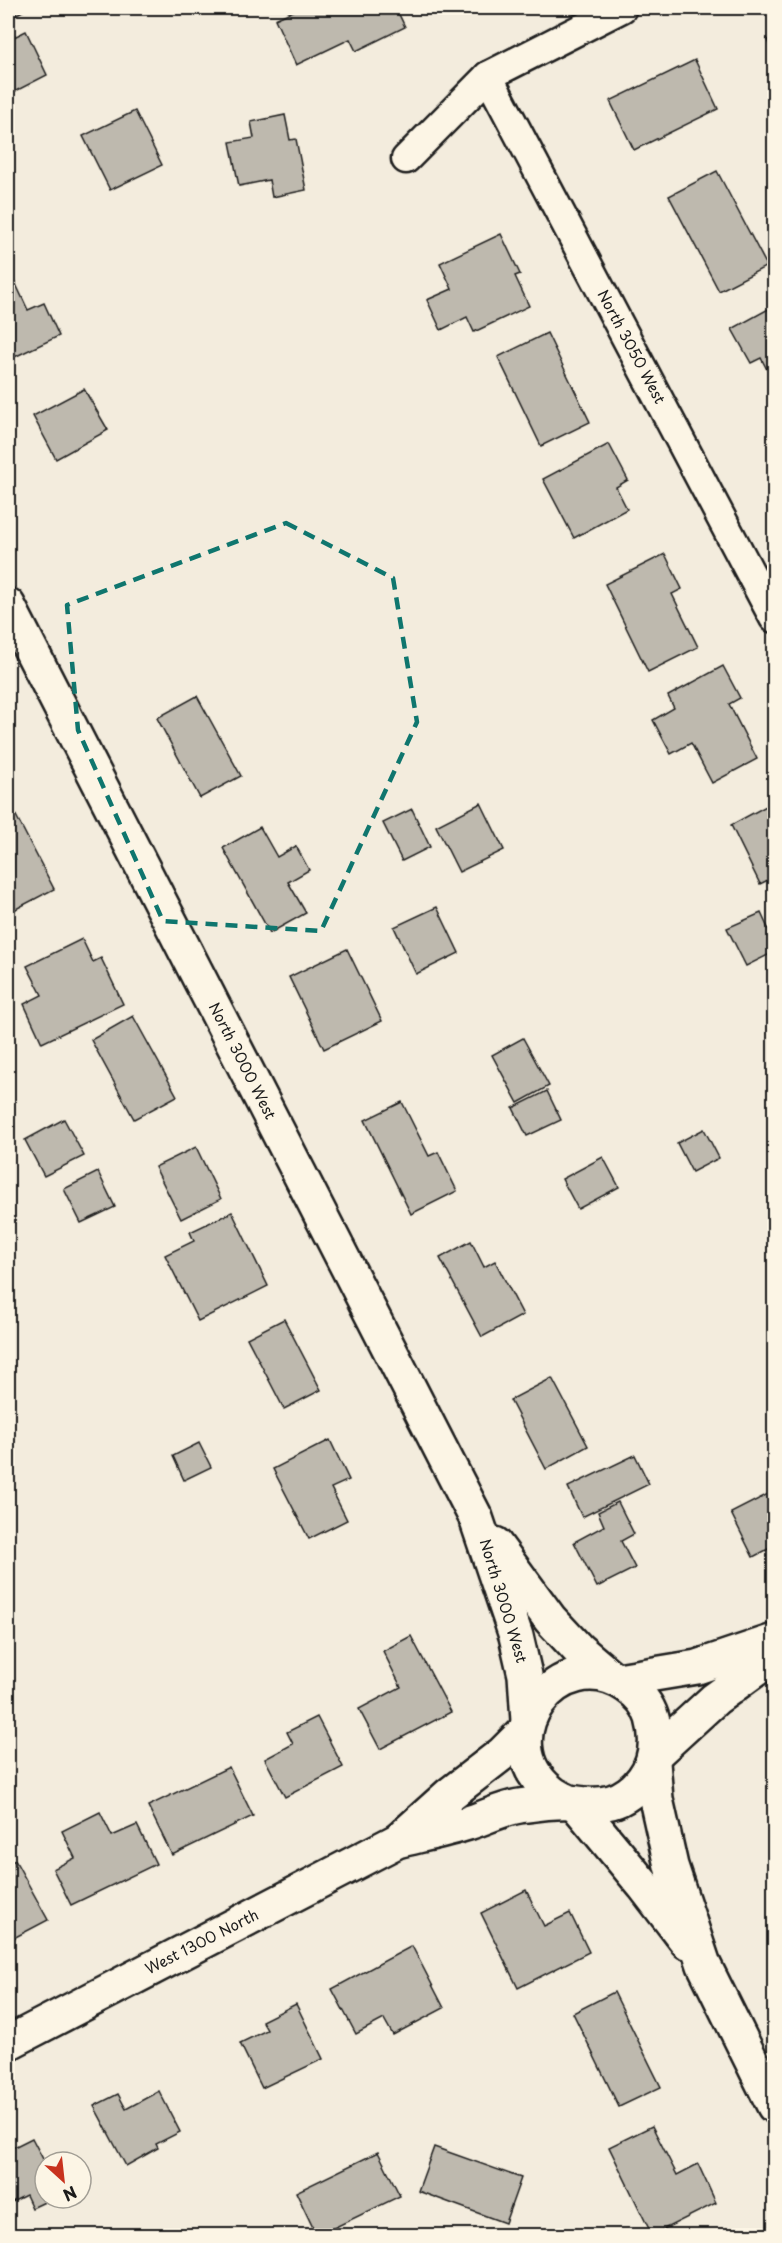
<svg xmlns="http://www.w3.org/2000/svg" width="782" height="2243" font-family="'Playpen Sans',sans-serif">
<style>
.building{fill:#beb9ae;stroke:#1c1c1c;stroke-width:1.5}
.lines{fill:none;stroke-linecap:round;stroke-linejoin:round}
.street-casing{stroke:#1c1c1c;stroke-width:33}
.secondary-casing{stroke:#1c1c1c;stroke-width:38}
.street{stroke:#fcf5e5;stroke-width:28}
.secondary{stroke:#fcf5e5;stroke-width:33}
.marked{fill:none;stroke:#0f766e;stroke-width:4.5;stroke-dasharray:12 8;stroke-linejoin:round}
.labels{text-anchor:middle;stroke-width:6;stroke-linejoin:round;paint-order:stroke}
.street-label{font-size:15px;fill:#1c1c1c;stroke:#fcf5e5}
</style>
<rect width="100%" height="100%" fill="#f3ecdd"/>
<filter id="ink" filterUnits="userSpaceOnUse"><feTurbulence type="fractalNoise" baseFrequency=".0167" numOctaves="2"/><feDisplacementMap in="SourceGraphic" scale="12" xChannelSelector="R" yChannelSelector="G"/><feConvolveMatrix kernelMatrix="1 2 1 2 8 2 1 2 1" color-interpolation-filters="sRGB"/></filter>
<g filter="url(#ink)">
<g class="building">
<polygon points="8,8 28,8 8,19"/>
<polygon points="300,8 396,8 405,27 356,51 350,39 296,65 275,19"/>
<polygon points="26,31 47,75 8,95 8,40"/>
<polygon points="774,36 774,55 767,40"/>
<polygon points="695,60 718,109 634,150 610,101"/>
<polygon points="135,111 162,165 110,190 83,136"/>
<polygon points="285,115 290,140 296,139 306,190 272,197 269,180 239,186 230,142 254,138 251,122"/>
<polygon points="717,171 767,266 719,291 669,196"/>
<polygon points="501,234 520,274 515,276 529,306 474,332 467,317 441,330 427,300 452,289 440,263"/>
<polygon points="14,280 28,310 44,303 59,336 8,360 8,283"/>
<polygon points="774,306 774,383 761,358 751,363 732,329"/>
<polygon points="547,333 590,422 541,446 498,357"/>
<polygon points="84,389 108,430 56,459 33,416"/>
<polygon points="609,444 628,480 616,487 627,509 574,538 543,479"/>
<polygon points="665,554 682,589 672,594 698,647 648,672 605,584"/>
<polygon points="723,666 740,698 729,704 757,759 712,783 691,743 671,754 653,720 674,708 668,696"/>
<polygon points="197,696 241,776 200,798 157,718"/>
<polygon points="481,803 504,850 459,872 436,826"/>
<polygon points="768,805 774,818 774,877 760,884 731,825"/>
<polygon points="11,806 54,889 14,910 8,899 8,808"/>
<polygon points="412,809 430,847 402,861 383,823"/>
<polygon points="260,827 277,857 296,846 309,870 288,882 306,913 270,933 223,848"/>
<polygon points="437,907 459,953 416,974 394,927"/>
<polygon points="761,913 774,941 774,952 746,966 727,928"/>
<polygon points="82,939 93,962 101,958 123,1004 42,1043 24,1004 42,995 27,966"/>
<polygon points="347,949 382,1021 324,1049 289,977"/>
<polygon points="133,1016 177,1096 134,1119 91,1040"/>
<polygon points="523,1038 549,1086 518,1103 492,1055"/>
<polygon points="547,1091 561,1120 527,1136 513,1108"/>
<polygon points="402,1102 429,1156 438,1152 457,1191 411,1214 365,1120"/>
<polygon points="64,1119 84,1156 44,1176 25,1140"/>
<polygon points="704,1129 719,1158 692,1172 677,1143"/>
<polygon points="196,1147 221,1199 181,1219 155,1167"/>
<polygon points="603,1157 619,1187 578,1209 562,1179"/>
<polygon points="98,1172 115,1207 81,1223 64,1189"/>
<polygon points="232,1212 268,1286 198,1321 165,1255 194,1241 190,1232"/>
<polygon points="471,1241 484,1267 495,1261 523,1315 482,1337 440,1258"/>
<polygon points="284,1319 321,1390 284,1409 247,1338"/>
<polygon points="552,1378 588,1446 546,1469 510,1400"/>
<polygon points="330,1440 349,1480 331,1488 347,1520 309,1539 273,1469"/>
<polygon points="199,1443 211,1467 184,1480 173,1456"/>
<polygon points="635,1455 649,1484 582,1517 568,1487"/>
<polygon points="774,1491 774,1546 753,1557 731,1513"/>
<polygon points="618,1502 634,1534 621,1541 635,1568 597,1587 574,1542 604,1526 598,1512"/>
<polygon points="411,1636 451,1712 380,1749 359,1709 401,1687 383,1651"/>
<polygon points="317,1717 343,1767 285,1797 265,1759 293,1744 287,1732"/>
<polygon points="229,1767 253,1816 172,1855 148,1806"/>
<polygon points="100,1812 112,1836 137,1825 156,1864 71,1905 53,1869 75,1858 62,1831"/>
<polygon points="15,1860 48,1920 8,1941 8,1864"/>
<polygon points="526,1890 544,1926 570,1913 589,1952 518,1988 481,1913"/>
<polygon points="412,1946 444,2008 393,2035 384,2019 356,2034 332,1989"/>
<polygon points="614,1992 661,2087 619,2107 573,2013"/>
<polygon points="296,2004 323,2059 262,2088 240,2043 267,2030 262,2021"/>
<polygon points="159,2091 180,2132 156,2144 158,2148 126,2166 94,2106 118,2094 126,2109"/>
<polygon points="652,2126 677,2175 698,2164 716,2203 652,2235 609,2147"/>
<polygon points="32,2138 45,2163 45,2198 53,2198 32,2208 26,2195 8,2204 8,2150"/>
<polygon points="434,2147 521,2178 505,2223 418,2191"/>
<polygon points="378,2152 400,2196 317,2236 296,2192"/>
</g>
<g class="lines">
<defs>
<g id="street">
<polyline points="488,76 774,618"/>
<polyline points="406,159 488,76 622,8"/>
</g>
<g id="secondary">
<polyline points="8,605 476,1518 516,1636 525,1675 528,1721"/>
<polyline points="495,1544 550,1619 578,1649 611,1677"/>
<polyline points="618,1680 697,1667 774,1641"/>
<polyline points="655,1754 715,1699 774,1656"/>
<polyline points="653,1762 656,1799 671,1866 704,1965 774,2106"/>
<polyline points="576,1804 644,1886 687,1942"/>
<polyline points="401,1838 450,1794 503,1753 526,1730"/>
<path d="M 8,2043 L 397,1841 C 421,1835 445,1830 468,1823 C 485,1818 503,1808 520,1806 C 535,1804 555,1801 570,1802 C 585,1804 596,1806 611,1802 C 623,1799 636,1789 643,1779 C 657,1760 658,1739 652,1718 C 648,1705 639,1694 627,1686 C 559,1640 486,1739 550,1791 C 555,1796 563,1799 569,1802"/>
</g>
</defs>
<use href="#street" class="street-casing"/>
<use href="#secondary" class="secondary-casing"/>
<use href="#street" class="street"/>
<use href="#secondary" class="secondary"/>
</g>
</g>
<path class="marked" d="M 286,523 L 393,578 L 417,722 L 321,931 L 163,921 L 78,730 L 67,605 Z"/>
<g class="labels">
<g class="street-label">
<text transform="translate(631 347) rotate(62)" y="5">North 3050 West</text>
<text transform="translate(242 1061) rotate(63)" y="5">North 3000 West</text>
<text transform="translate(503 1601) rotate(73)" y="5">North 3000 West</text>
<text transform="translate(202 1942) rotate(-27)" y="5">West 1300 North</text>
</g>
</g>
<rect width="782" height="2243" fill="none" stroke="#fcf5e5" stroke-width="30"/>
<rect x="15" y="15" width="752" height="2213" fill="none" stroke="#1c1c1c" stroke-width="2" filter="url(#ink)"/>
<g transform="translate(63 2180) rotate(153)"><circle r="28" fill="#fcf5e5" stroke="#a29e95" stroke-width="1.5"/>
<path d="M0-4.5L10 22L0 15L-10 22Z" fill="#c8321e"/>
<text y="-9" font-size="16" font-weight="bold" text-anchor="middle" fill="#1c1c1c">N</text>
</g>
</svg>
